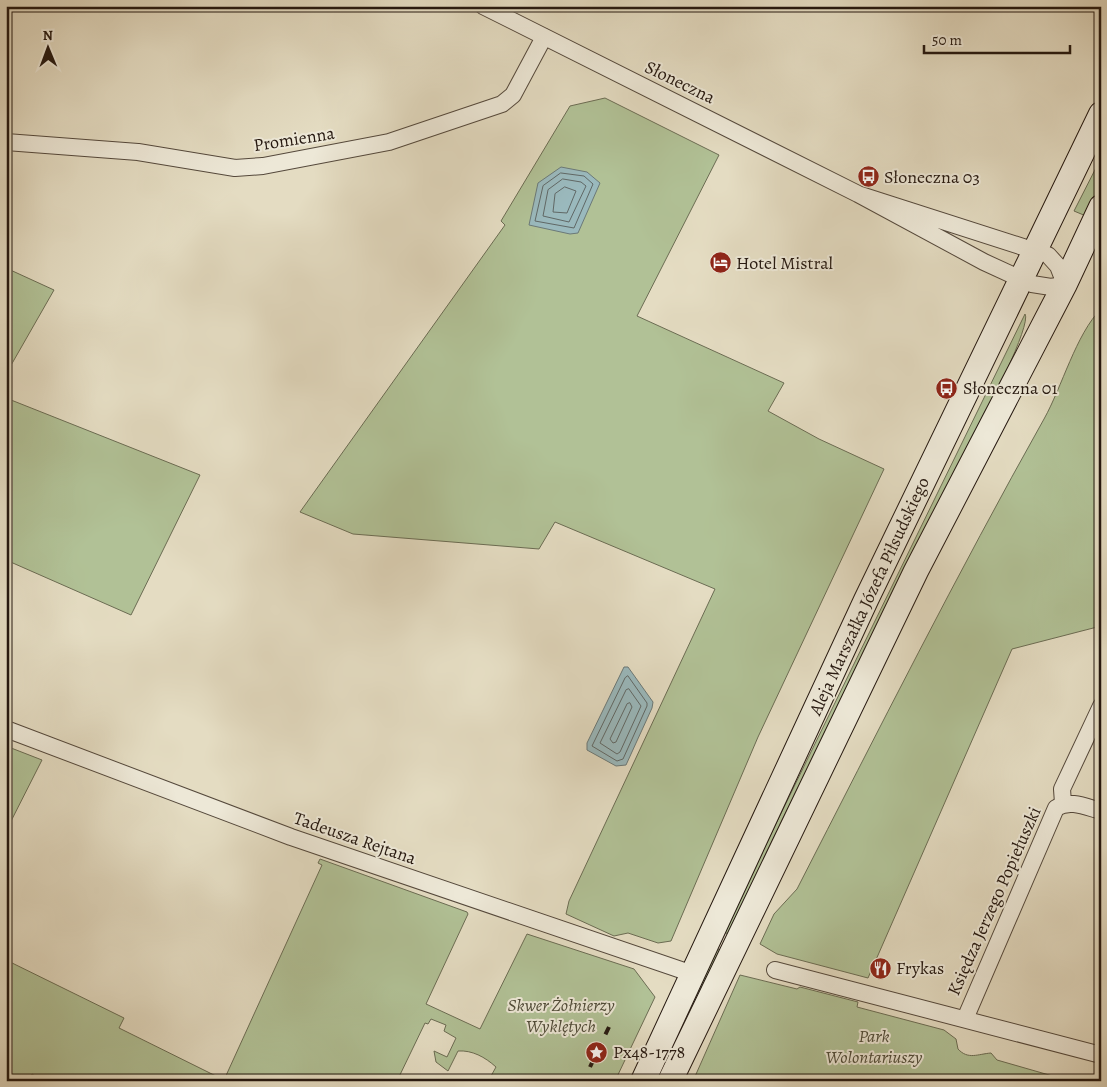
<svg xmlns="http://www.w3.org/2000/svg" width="1107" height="1087" font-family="Alegreya,serif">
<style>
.green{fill:#b1c196;stroke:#6b6c53}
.water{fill:#9ab9bd;stroke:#6b7978}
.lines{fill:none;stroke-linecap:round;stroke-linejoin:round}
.shore{stroke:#606866;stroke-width:1}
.street-casing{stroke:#55493c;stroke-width:18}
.secondary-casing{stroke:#251810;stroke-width:26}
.street{stroke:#ede8d7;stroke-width:16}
.secondary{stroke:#ede8d7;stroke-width:24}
.rail{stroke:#251810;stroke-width:4;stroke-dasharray:9 9;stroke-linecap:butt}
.labels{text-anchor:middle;stroke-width:4;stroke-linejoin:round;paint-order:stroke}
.street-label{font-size:18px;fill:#251810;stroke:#ede8d7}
.poi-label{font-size:18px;fill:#251810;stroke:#ede8d7;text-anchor:start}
.park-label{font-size:18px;font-style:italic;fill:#4f4b38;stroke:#ede8d7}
</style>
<rect width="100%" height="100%" fill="#e4dcc2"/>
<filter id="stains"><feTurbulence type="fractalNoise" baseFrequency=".004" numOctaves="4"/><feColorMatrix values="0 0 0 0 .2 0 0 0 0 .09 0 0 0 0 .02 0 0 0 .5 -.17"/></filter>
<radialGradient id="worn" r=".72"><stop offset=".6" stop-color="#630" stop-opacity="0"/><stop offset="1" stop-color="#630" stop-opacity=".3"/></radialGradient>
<g class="green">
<polygon points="605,98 719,155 637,316 784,383 768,411 819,439 884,469 758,737 671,941 658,943 628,933 614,936 566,914 569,901 715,589 555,522 539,549 353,534 300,512 505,225 501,221 570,106"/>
<polygon points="1101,158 1101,185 1086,216 1074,211"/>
<polygon points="6,268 54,290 6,374"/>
<path d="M 1101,309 L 1101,626 L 1012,649 L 868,978 L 777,954 L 760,944 L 774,914 L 797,889 C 878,731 957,574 1044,419 C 1062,387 1076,334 1101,309 Z"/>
<path d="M 1025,314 C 1032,324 985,416 977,432 C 899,601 812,767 729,934 L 723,932 Z"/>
<polygon points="6,398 200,475 131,615 6,560"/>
<polygon points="6,746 42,760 6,831"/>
<path d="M 320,859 L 467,912 L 468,914 L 426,1004 L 480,1029 L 527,934 L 634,969 L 655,997 L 615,1081 L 502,1081 L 491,1076 L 496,1067 C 485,1057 472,1050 458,1051 L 448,1071 L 436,1062 L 434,1051 L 447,1057 L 456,1038 L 444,1031 L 446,1025 L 431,1019 L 428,1024 L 425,1023 L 397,1081 L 43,1081 L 32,1074 L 28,1081 L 6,1081 L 6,960 L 124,1018 L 119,1028 L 224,1080 L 322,865 L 318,863 Z"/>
<polygon points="715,948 721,951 656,1081"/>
<path d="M 740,975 L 797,989 L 800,987 L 858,1002 L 857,1007 L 944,1030 L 956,1039 L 958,1049 C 968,1060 978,1054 991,1053 L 997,1060 L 1070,1081 L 693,1081 Z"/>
</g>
<g class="water">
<polygon points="561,167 587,172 600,183 578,233 570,234 529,225 538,183"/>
<polygon points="624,667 628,667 653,702 652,708 626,765 616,766 587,750 587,743"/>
</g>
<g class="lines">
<g class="shore">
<polygon points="561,173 584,176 593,184 574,228 535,221 543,186"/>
<polygon points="563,179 581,182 586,186 569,222 543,216 548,190"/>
<polygon points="565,187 576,191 567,213 553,212 555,194"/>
<polygon points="628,676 647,703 647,706 623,759 617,761 592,746 625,678"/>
<polygon points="629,689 641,706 620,752 617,754 600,743 626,690"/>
<polygon points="630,703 632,707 616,742 613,743 610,739 627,704"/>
</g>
<defs>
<g id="street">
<polyline points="483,6 858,194 984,262 1032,284 1051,287 1065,284 1058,266 1048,255 858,194"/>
<polyline points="6,142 138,152 235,168 263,166 389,142 502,104 513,95 544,37"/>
<polyline points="6,729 291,837 693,974"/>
<polyline points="1063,803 1062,789 1101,706"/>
<polyline points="775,970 1101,1055"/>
<path d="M 965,1019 L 1056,808 C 1070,799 1086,807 1101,811"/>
</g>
<g id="secondary">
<polyline points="643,1081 866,600 1101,114"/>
<polyline points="670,1081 916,571 1065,284 1101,207"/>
</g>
</defs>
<use href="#street" class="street-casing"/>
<use href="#secondary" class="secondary-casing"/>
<use href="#street" class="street"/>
<use href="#secondary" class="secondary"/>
<polyline class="rail" points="590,1067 609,1027"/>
</g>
<defs>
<symbol id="bus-disc" viewBox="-11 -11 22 22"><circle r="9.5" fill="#8f2418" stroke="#ede8d7"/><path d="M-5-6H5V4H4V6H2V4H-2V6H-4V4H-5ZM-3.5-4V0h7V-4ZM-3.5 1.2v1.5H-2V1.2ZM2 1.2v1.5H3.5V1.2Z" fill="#fff"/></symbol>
<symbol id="hotel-disc" viewBox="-11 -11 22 22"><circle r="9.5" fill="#8f2418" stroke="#ede8d7"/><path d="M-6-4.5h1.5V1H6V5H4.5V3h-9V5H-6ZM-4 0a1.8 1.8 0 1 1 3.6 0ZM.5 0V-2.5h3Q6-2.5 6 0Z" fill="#fff"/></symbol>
<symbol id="restaurant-disc" viewBox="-11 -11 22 22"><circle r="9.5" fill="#8f2418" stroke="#ede8d7"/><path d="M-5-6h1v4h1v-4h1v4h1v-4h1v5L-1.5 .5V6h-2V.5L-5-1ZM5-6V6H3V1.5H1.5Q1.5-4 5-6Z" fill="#fff"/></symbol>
<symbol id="sight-disc" viewBox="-11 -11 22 22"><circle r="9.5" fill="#8f2418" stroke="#ede8d7"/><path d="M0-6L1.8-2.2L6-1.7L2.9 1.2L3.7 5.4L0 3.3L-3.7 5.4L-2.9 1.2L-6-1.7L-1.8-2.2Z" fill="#fff"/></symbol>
</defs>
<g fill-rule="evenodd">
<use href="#bus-disc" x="856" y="164" width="25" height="25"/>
<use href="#hotel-disc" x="708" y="250" width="25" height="25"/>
<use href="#bus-disc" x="934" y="376" width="25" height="25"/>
<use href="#restaurant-disc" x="868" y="956" width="25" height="25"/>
<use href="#sight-disc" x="584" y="1040" width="25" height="25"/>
</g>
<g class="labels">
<g class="street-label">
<text transform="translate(680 82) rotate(26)" y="6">Słoneczna</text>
<text transform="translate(294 139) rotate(-9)" y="6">Promienna</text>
<text transform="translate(869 596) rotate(-65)" y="6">Aleja Marszałka Józefa Piłsudskiego</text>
<text transform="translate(355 838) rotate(19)" y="6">Tadeusza Rejtana</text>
<text transform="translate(994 901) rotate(-66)" y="6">Księdza Jerzego Popiełuszki</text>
</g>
<g class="poi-label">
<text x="884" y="183">Słoneczna 03</text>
<text x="736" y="269">Hotel Mistral</text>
<text x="963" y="394">Słoneczna 01</text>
<text x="896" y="974">Frykas</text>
<text x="613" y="1058">Px48-1778</text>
</g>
<g class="park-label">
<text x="561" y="1011">Skwer Żołnierzy<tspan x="561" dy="21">Wyklętych</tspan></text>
<text x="874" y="1042">Park<tspan x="874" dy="21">Wolontariuszy</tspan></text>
</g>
</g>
<rect width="1107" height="1087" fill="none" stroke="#e4dcc2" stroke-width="25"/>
<rect x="8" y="8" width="1092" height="1072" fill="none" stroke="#251810" stroke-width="2.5"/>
<rect x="12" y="12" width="1082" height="1062" fill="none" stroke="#251810"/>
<g transform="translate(48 48) rotate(359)" stroke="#ede8d7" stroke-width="4" paint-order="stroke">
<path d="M0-4L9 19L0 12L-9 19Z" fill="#251810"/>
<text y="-8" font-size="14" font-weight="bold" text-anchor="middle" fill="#251810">N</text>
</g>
<path d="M924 45v8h146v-8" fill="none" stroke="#251810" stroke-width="2.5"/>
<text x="932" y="45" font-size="15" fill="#251810" stroke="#ede8d7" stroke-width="4" paint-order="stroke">50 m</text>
<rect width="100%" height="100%" filter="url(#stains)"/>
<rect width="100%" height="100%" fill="url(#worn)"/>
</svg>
